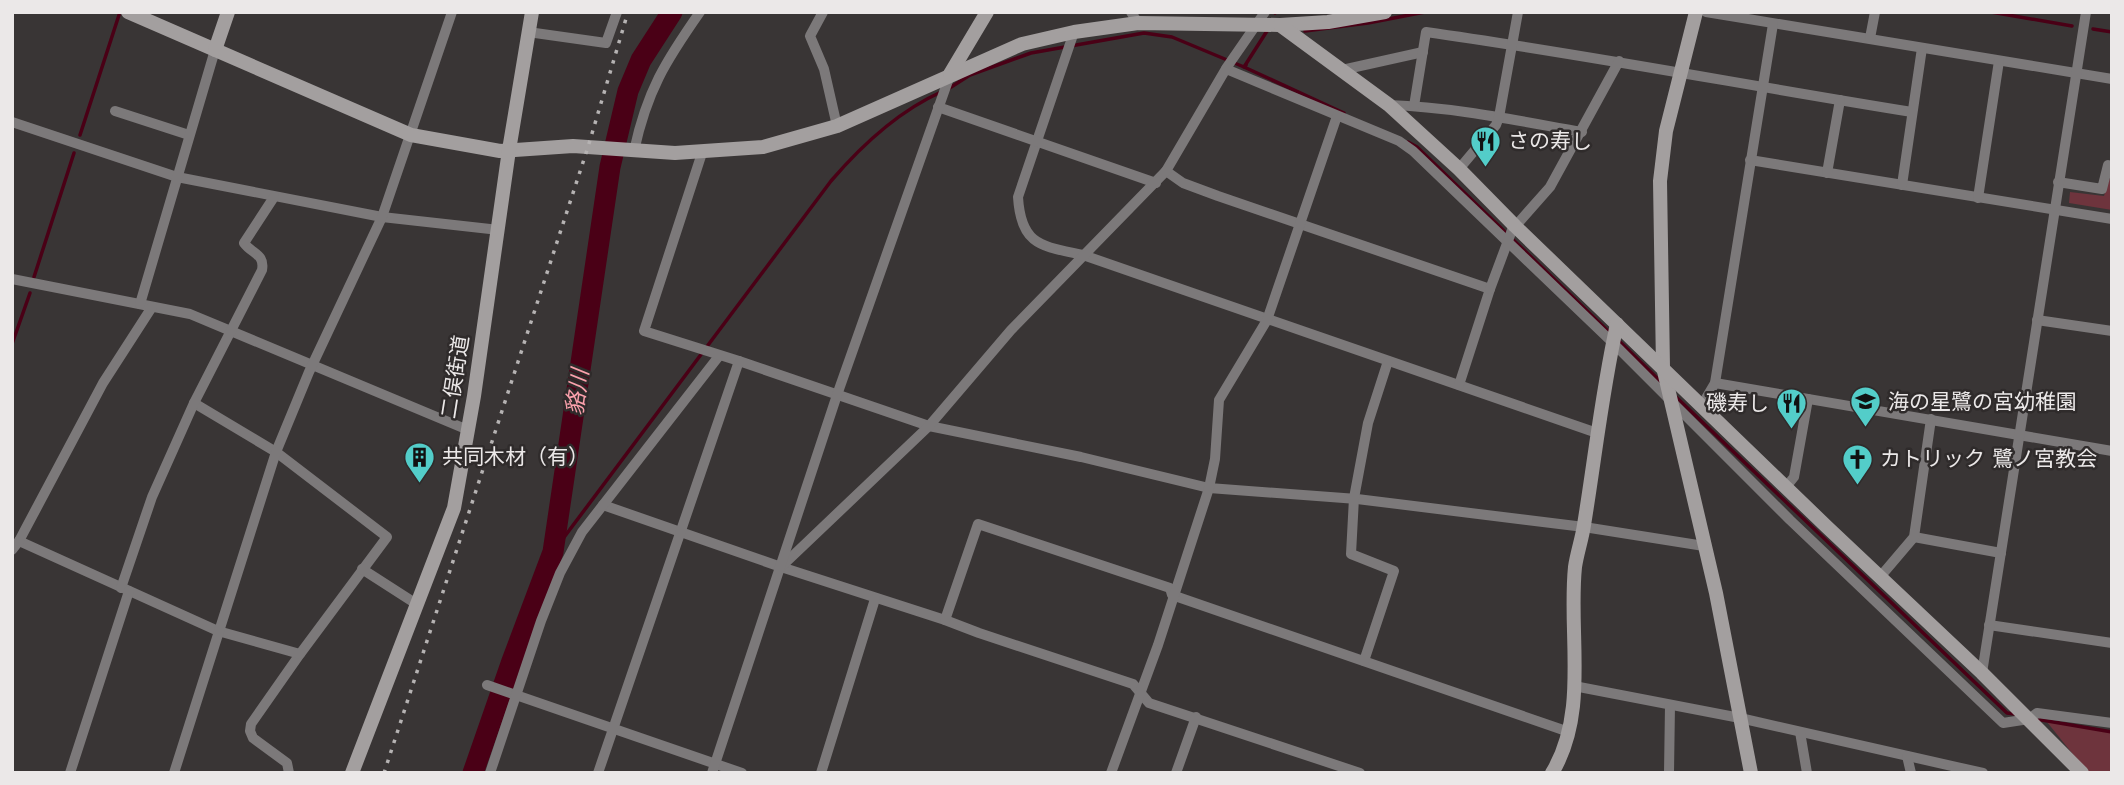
<svg xmlns="http://www.w3.org/2000/svg" width="2124" height="785" font-family="'Work Sans','Noto Sans JP',sans-serif">
<style>
.green{fill:#6e343d}
.lines{fill:none;stroke-linecap:round;stroke-linejoin:round}
.stream{stroke:#4a0016;stroke-width:3.5}
.river{stroke:#4a0016;stroke-width:21}
.street{stroke:#7c797a;stroke-width:10}
.secondary{stroke:#a39f9f;stroke-width:14}
.rail{stroke:#b6b3b3;stroke-width:3.5;stroke-dasharray:3.5 7;stroke-linecap:butt}
.labels{text-anchor:middle;stroke-width:5;stroke-linejoin:round;paint-order:stroke}
.poi-label{font-size:21px;fill:#ebe8e8;stroke:#2f2b2b;text-anchor:start}
.street-label{font-size:21px;fill:#ebe8e8;stroke:#2f2b2b}
.water-label{font-size:23px;font-style:italic;fill:#fba1ac;stroke:#2f2b2b}
</style>
<rect width="100%" height="100%" fill="#393535"/>
<g class="green">
<polygon points="2112,171 2112,210 2069,203 2070,192 2104,196"/>
<polygon points="2047,722 2112,731 2112,773 2088,773"/>
</g>
<g class="lines">
<g class="stream">
<polyline points="1991,12 2072,26"/>
<polyline points="1275,13 1276,12"/>
<polyline points="2093,29 2112,32"/>
<polyline points="1267,31 1244,67 1344,113"/>
<polyline points="1305,31 1368,23 1425,12"/>
<polyline points="948,89 970,75 1031,53 1144,33 1172,37 1244,67 1246,65"/>
<polyline points="80,135 119,15"/>
<polyline points="1408,142 1417,147 1611,334"/>
<polyline points="34,277 74,153"/>
<polyline points="1619,341 1661,382"/>
<polyline points="12,344 30,293"/>
<polyline points="1676,397 2007,713 2015,714"/>
<path d="M 553,552 L 831,181 C 861,146 899,111 941,92"/>
<polyline points="2036,719 2112,732"/>
</g>
<polyline class="river" points="473,773 512,661 553,552 610,167 628,91 641,60 672,12"/>
<g class="street">
<polyline points="823,12 810,36 824,69 837,126"/>
<polyline points="1131,12 1138,23"/>
<polyline points="1706,12 2112,79"/>
<polyline points="528,32 606,43 617,12"/>
<path d="M 1074,32 L 1018,197 C 1021,246 1042,246 1083,255 L 1597,433"/>
<polyline points="1870,38 1875,12"/>
<polyline points="1226,69 1399,141 1413,151 1613,343 1790,520 2003,723 2029,719 2037,713 2112,723"/>
<polyline points="1342,70 1423,52"/>
<path d="M 1389,105 C 1454,107 1519,121 1582,132"/>
<path d="M 1414,106 L 1426,32 C 1589,55 1750,86 1912,112"/>
<polyline points="938,107 1156,183"/>
<polyline points="115,111 189,135"/>
<polyline points="12,122 177,177 382,217 499,230"/>
<path d="M 634,151 C 647,91 665,62 700,12"/>
<polyline points="1750,160 2112,219"/>
<polyline points="1459,169 1496,125 1499,117 1518,12"/>
<polyline points="1166,171 1183,183 1218,196 1490,289 1459,385"/>
<polyline points="1827,173 1840,100"/>
<polyline points="2058,182 2102,189 2108,165 2112,166"/>
<polyline points="1902,185 1922,48"/>
<polyline points="1978,198 1999,61"/>
<polyline points="12,279 190,314 468,430"/>
<polyline points="1490,289 1512,230 1550,187 1619,61"/>
<polyline points="140,304 215,50"/>
<polyline points="2037,320 2112,331"/>
<polyline points="739,361 929,426 1081,457 1209,488 1357,499 1584,527 1704,546"/>
<polyline points="1715,383 2112,451"/>
<polyline points="194,403 276,452 387,537 300,654 251,724 250,731 253,738 287,763 289,773"/>
<polyline points="1702,405 1715,383 1773,24"/>
<polyline points="1786,487 1794,477 1808,399"/>
<polyline points="603,505 781,567 945,620 979,633 1133,684 1149,703 1360,773"/>
<polyline points="1914,537 2001,553"/>
<polyline points="19,541 218,631 300,654"/>
<polyline points="12,550 19,541 103,383 152,307"/>
<polyline points="781,567 929,426 1011,330 1166,171 1227,67 1265,12"/>
<polyline points="362,569 418,605"/>
<polyline points="1880,577 1914,537 1931,419"/>
<path d="M 121,588 L 152,497 L 194,403 L 262,270 C 265,254 252,254 244,243 L 274,197"/>
<polyline points="945,620 978,524 1170,588 1172,595 1569,732"/>
<polyline points="1989,625 2112,643"/>
<polyline points="1364,661 1394,571 1351,554 1354,498 1368,423 1388,361"/>
<polyline points="1982,673 2086,12"/>
<polyline points="487,685 742,773"/>
<polyline points="1574,686 1740,718 1983,773"/>
<polyline points="1800,732 1807,773"/>
<polyline points="1907,756 1911,773"/>
<polyline points="70,773 129,591"/>
<polyline points="174,773 276,452 309,372 382,217 452,12"/>
<polyline points="490,773 541,621 560,573 582,532 719,356"/>
<polyline points="598,773 739,361 644,331 702,153"/>
<polyline points="712,773 837,395 950,75"/>
<polyline points="821,773 875,599"/>
<polyline points="1111,773 1158,645 1209,488 1215,459 1219,400 1267,320 1337,116"/>
<polyline points="1176,773 1196,717"/>
<polyline points="1669,773 1670,705"/>
</g>
<g class="secondary">
<polyline points="128,12 411,135 500,151 573,146 675,153 763,147 837,126 1022,44 1074,32 1138,23 1280,25 1328,22 1385,12"/>
<polyline points="1696,12 1666,131 1660,181 1663,367 1716,593 1751,773"/>
<polyline points="1280,25 1389,105 1459,169 1515,226 1827,527 1982,673 2082,773"/>
<polyline points="215,50 228,12"/>
<polyline points="950,74 987,12"/>
<polyline points="352,773 454,508 474,396 509,150 532,12"/>
<path d="M 1552,773 C 1589,712 1568,634 1575,567 C 1577,553 1582,539 1584,525 C 1595,458 1602,391 1617,324"/>
</g>
<polyline class="rail" points="384,773 588,147 628,12"/>
</g>
<defs>
<symbol id="restaurant-pin" viewBox="-11 -11 22 30"><path d="M0 17L-7.5 6A9.5 9.5 0 1 1 7.5 6Z" fill="#53cdc9" stroke="#2f2b2b"/><path d="M-5-6h1v4h1v-4h1v4h1v-4h1v5L-1.5 .5V6h-2V.5L-5-1ZM5-6V6H3V1.5H1.5Q1.5-4 5-6Z" fill="#111"/></symbol>
<symbol id="school-pin" viewBox="-11 -11 22 30"><path d="M0 17L-7.5 6A9.5 9.5 0 1 1 7.5 6Z" fill="#53cdc9" stroke="#2f2b2b"/><path d="M0-5L7-2L0 1L-7-2ZM-4 1L0 2.5L4 1V4Q0 6-4 4Z" fill="#111"/></symbol>
<symbol id="building-pin" viewBox="-11 -11 22 30"><path d="M0 17L-7.5 6A9.5 9.5 0 1 1 7.5 6Z" fill="#53cdc9" stroke="#2f2b2b"/><path d="M-4-6H4V6H1V3H-1V6H-4ZM-2.5-4.3h1.7v1.8h-1.7ZM.8-4.3h1.7v1.8H.8ZM-2.5-1h1.7V.8h-1.7ZM.8-1h1.7V.8H.8Z" fill="#111"/></symbol>
<symbol id="church-pin" viewBox="-11 -11 22 30"><path d="M0 17L-7.5 6A9.5 9.5 0 1 1 7.5 6Z" fill="#53cdc9" stroke="#2f2b2b"/><path d="M-1.2-6h2.4v3.5h3.3v2.4h-3.3V6h-2.4V-.1h-3.3v-2.4h3.3Z" fill="#111"/></symbol>
</defs>
<g fill-rule="evenodd">
<use href="#restaurant-pin" x="1468" y="124" width="35" height="47"/>
<use href="#school-pin" x="1848" y="384" width="35" height="47"/>
<use href="#restaurant-pin" x="1774" y="386" width="35" height="47"/>
<use href="#building-pin" x="402" y="440" width="35" height="47"/>
<use href="#church-pin" x="1840" y="442" width="35" height="47"/>
</g>
<g class="labels">
<g class="poi-label">
<text x="1508" y="148">さの寿し</text>
<text x="1888" y="409">海の星鷺の宮幼稚園</text>
<text x="1769" y="410" text-anchor="end">磯寿し</text>
<text x="442" y="464">共同木材（有）</text>
<text x="1880" y="466">カトリック 鷺ノ宮教会</text>
</g>
<g class="street-label">
<text transform="translate(455 377) rotate(-81)" y="7">二俣街道</text>
</g>
<g class="water-label">
<text transform="translate(577 392) rotate(-82)" y="8">貉川</text>
</g>
</g>
<rect width="2124" height="785" fill="none" stroke="#ebe8e8" stroke-width="28"/>
</svg>
